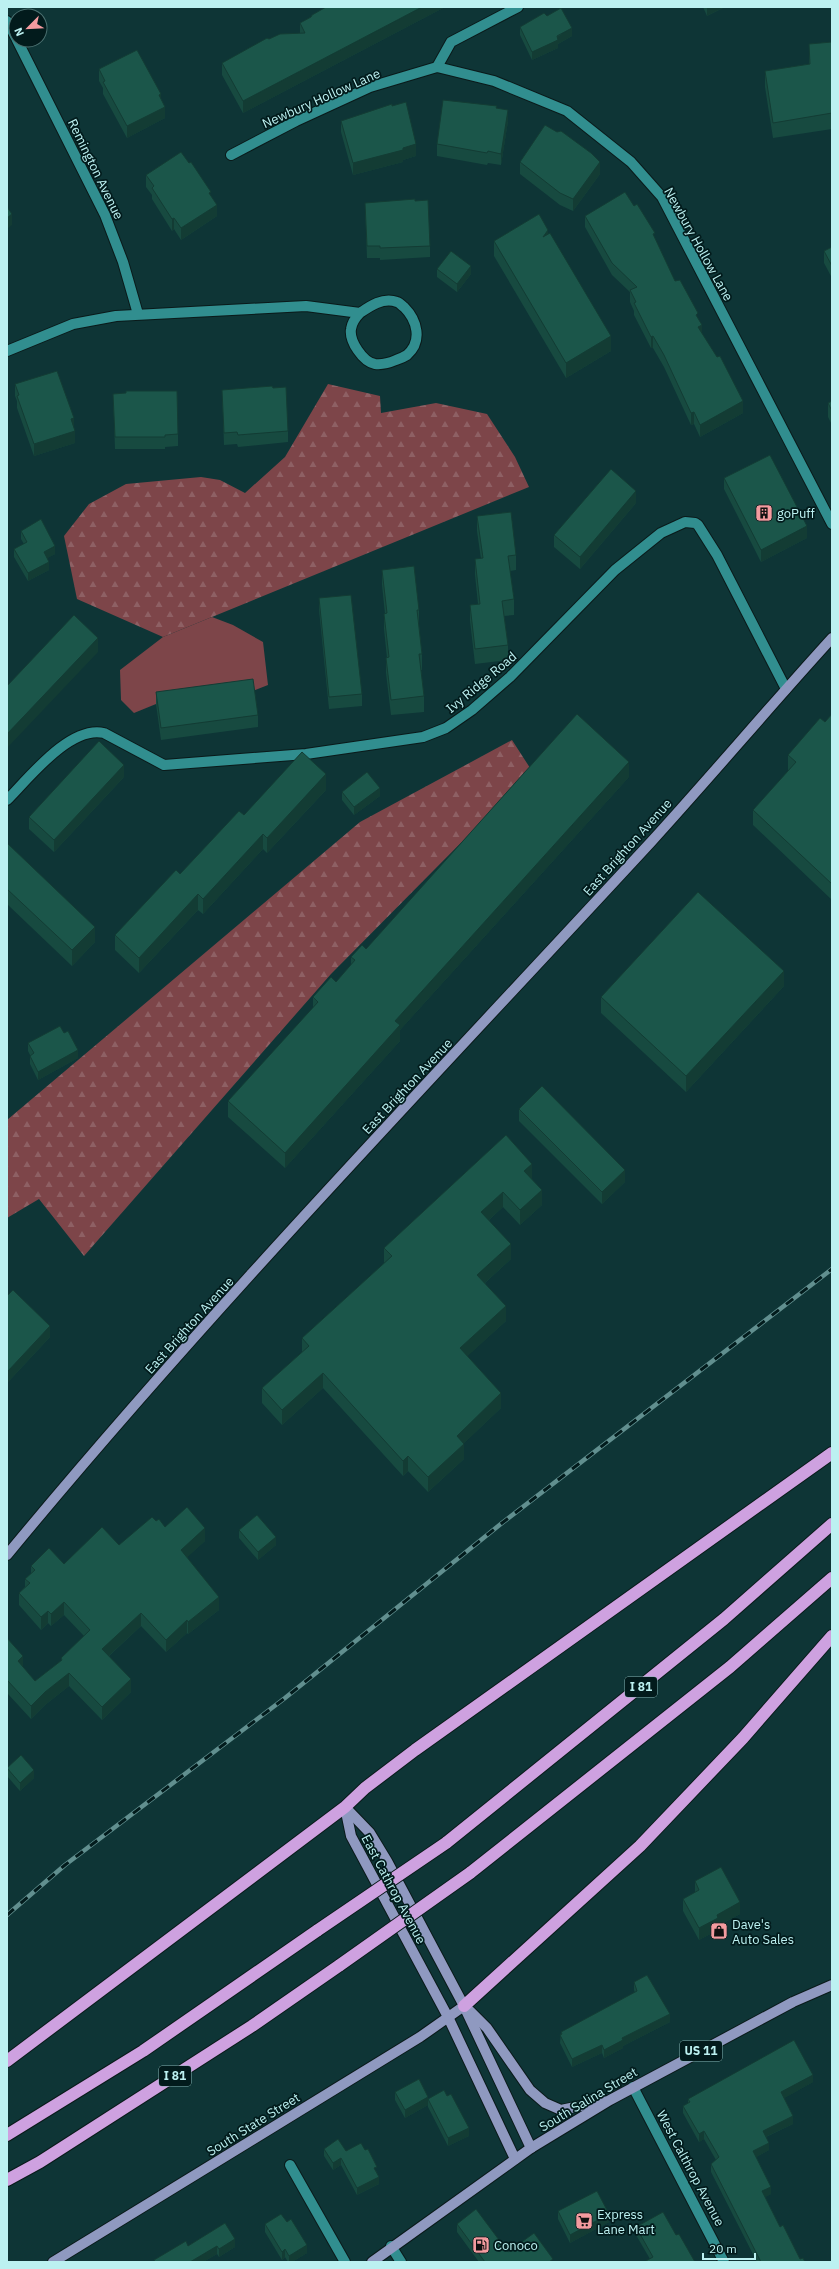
<svg xmlns="http://www.w3.org/2000/svg" width="839" height="2269" font-family="'IBM Plex Sans',sans-serif">
<style>
.forest{fill:url(#forest-firs)}
.park{fill:#7d4549}
.lines{fill:none;stroke-linecap:round;stroke-linejoin:round}
.minor-casing{stroke:#0a1a1a;stroke-width:12}
.major-casing{stroke:#0a1a1a;stroke-width:12}
.highway-casing{stroke:#0a1a1a;stroke-width:14}
.minor{stroke:#318e8f;stroke-width:10}
.major{stroke:#8f99c0;stroke-width:10}
.highway{stroke:#cea1e0;stroke-width:12}
.rail-casing{stroke:#618f8f;stroke-width:4.5}
.rail{stroke:#021b1c;stroke-width:3;stroke-dasharray:9;stroke-linecap:butt}
.highway-bridge-casing{stroke:#0a1a1a;stroke-width:14;stroke-linecap:butt}
.highway-bridge{stroke:#cea1e0;stroke-width:12}
.wall{fill:#174a40}
.shaded-wall{fill:#133c34}
.building{fill:#1b564a;stroke:#133c34}
.labels{text-anchor:middle;stroke-width:3.5;stroke-linejoin:round;paint-order:stroke}
.shield{fill:#021b1c;stroke:#84b1b1;stroke-width:1}
.shield-label{font-size:12px;font-weight:bold;fill:#bcf1f1}
.street-label{font-size:13px;fill:#bcf1f1;stroke:#021b1c}
.poi-label{font-size:13px;fill:#bcf1f1;stroke:#021b1c;text-anchor:start}
</style>
<defs>
<pattern id="forest-firs" width="22" height="20" patternUnits="userSpaceOnUse"><rect width="22" height="20" fill="#7d4549"/><path d="M5 1l3.5 6h-7zM16 11l3.5 6h-7z" fill="#8e6064"/></pattern>
</defs>
<rect width="100%" height="100%" fill="#0e3536"/>
<g class="forest">
<polygon points="328,384 380,396 381,413 436,403 487,414 515,457 529,487 163,637 77,599 64,536 89,504 126,484 201,477 220,480 245,493 285,457"/>
<polygon points="512,740 532,771 331,974 84,1256 39,1199 7,1218 7,1120 360,822"/>
</g>
<polygon class="park" points="212,617 233,625 263,642 268,685 253,691 156,704 134,713 121,700 120,670 163,637"/>
<g class="lines">
<defs>
<g id="minor">
<polyline points="7,21 16,38"/>
<polyline points="17,40 105,215 123,262 138,314"/>
<polyline points="437,67 451,42 518,7"/>
<polyline points="231,155 296,121 370,87 437,67 494,81 567,111 631,162 662,197 832,524"/>
<path d="M 7,351 L 73,324 L 116,316 L 306,306 L 360,313 C 370,306 383,297 397,302 C 399,302 402,306 404,307 C 417,320 423,341 407,355 C 404,357 399,359 396,360 C 389,363 383,365 375,364 C 363,362 349,341 351,329 C 352,322 356,317 360,313"/>
<path d="M 7,800 C 29,778 70,725 104,733 L 164,765 L 306,754 L 423,737 L 446,728 L 472,710 L 510,677 L 615,570 L 661,533 L 685,522 L 695,523 L 698,525 L 717,555 L 786,689"/>
<polyline points="633,2087 724,2262"/>
<polyline points="290,2165 345,2262"/>
<polyline points="391,2246 401,2262"/>
</g>
<g id="major">
<path d="M 7,1555 C 211,1308 434,1077 651,842 C 712,775 771,705 832,638"/>
<polyline points="345,1807 351,1836 448,2017 515,2159"/>
<polyline points="345,1807 370,1833 387,1861 464,2006 531,2148"/>
<polyline points="470,2011 487,2028 530,2090 545,2103 561,2110 604,2101"/>
<polyline points="53,2262 420,2037 464,2006"/>
<polyline points="372,2262 531,2148 610,2100 793,2002 832,1985"/>
</g>
<g id="highway">
<polyline points="446,1843 724,1619 832,1524"/>
<polyline points="470,1873 730,1667 832,1578"/>
<polyline points="464,2006 640,1846 743,1738 832,1636"/>
<polyline points="7,2061 345,1807 365,1788 415,1750 832,1453"/>
<polyline points="7,2135 143,2051 318,1930"/>
<polyline points="7,2180 40,2162 252,2026 340,1965"/>
</g>
</defs>
<use href="#minor" class="minor-casing"/>
<use href="#major" class="major-casing"/>
<use href="#highway" class="highway-casing"/>
<use href="#minor" class="minor"/>
<use href="#major" class="major"/>
<use href="#highway" class="highway"/>
<defs>
<polyline id="rail" points="7,1915 65,1865 285,1698 502,1523 832,1269"/>
</defs>
<use href="#rail" class="rail-casing"/>
<use href="#rail" class="rail"/>
<defs>
<g id="highway-bridge">
<polyline points="318,1930 446,1843"/>
<polyline points="340,1965 470,1873"/>
</g>
</defs>
<use href="#highway-bridge" class="highway-bridge-casing"/>
<use href="#highway-bridge" class="highway-bridge"/>
</g>
<g class="wall">
<polygon points="326,7 445,7 243,113 222,75 222,63 300,33 300,23 311,17"/>
<polygon points="703,7 725,7 707,16"/>
<polygon points="520,27 572,36 558,44 558,48 532,60 520,35"/>
<polygon points="832,42 832,129 773,138 765,87 765,71 809,64 809,44"/>
<polygon points="99,69 161,100 165,118 127,138 103,94 103,88 99,81"/>
<polygon points="341,121 416,156 403,160 403,162 353,175 341,132"/>
<polygon points="508,121 501,165 488,163 487,165 437,156 437,144"/>
<polygon points="520,162 600,174 573,211 560,205 520,174"/>
<polygon points="146,175 211,197 217,216 181,240 174,229 172,231 152,199 152,195 146,187"/>
<polygon points="415,201 430,246 430,257 380,260 380,258 367,258 365,203"/>
<polygon points="585,216 655,239 675,281 698,318 702,334 743,413 700,437 694,424 691,425 664,367 653,348 651,348 634,315 634,311 630,302 630,292 612,275 585,227"/>
<polygon points="548,234 611,351 566,378 494,256 494,241"/>
<polygon points="832,247 832,278 824,263 824,251"/>
<polygon points="437,269 471,274 457,292 437,277"/>
<polygon points="15,384 74,428 75,443 34,456 17,408 17,401 15,396"/>
<polygon points="273,388 288,431 288,442 238,447 237,444 224,445 222,390"/>
<polygon points="126,393 178,434 178,446 165,447 165,449 115,449 113,394"/>
<polygon points="832,401 832,425 828,417 828,403"/>
<polygon points="724,478 807,538 761,562 724,489"/>
<polygon points="636,503 580,569 554,547 554,535"/>
<polygon points="477,516 516,555 516,570 510,571 514,599 514,615 504,616 508,645 508,660 475,664 470,621 470,605 478,604 475,575 475,559 481,559 477,531"/>
<polygon points="21,531 55,554 47,558 49,570 28,581 14,557 14,549 24,544 21,539"/>
<polygon points="382,570 419,610 419,625 422,654 422,670 421,670 424,696 424,712 391,715 386,673 386,658 387,658 384,629 384,614 385,614 382,585"/>
<polygon points="319,598 362,694 362,706 329,709 319,610"/>
<polygon points="156,692 258,715 258,727 161,740 156,704"/>
<polygon points="832,714 832,900 753,825 753,810 789,771 788,770 788,755 825,722"/>
<polygon points="124,777 54,852 29,829 29,817"/>
<polygon points="629,777 400,1030 400,1041 285,1168 228,1117 228,1101 313,1008 313,997 336,982 351,965 351,957 366,949"/>
<polygon points="326,790 267,853 263,849 203,914 198,910 139,973 115,950 115,935 244,815"/>
<polygon points="342,792 380,796 354,815 342,800"/>
<polygon points="7,843 95,942 72,966 7,904"/>
<polygon points="784,986 686,1092 601,1013 601,997"/>
<polygon points="28,1043 78,1058 38,1080 30,1064 30,1055 28,1051"/>
<polygon points="519,1109 625,1182 602,1204 519,1121"/>
<polygon points="506,1135 532,1179 542,1205 520,1225 503,1207 489,1220 511,1259 485,1283 506,1321 467,1356 501,1408 464,1443 464,1459 428,1492 408,1471 403,1476 323,1388 282,1425 262,1403 262,1388 302,1352 302,1338 384,1263 384,1248"/>
<polygon points="7,1296 50,1337 8,1382 7,1382"/>
<polygon points="156,1521 165,1527 205,1541 187,1557 219,1610 188,1634 187,1633 166,1652 141,1626 109,1656 131,1692 102,1720 69,1686 45,1705 31,1719 8,1694 7,1638 23,1667 35,1681 61,1661 61,1658 84,1636 64,1615 51,1626 48,1623 41,1630 19,1605 19,1593 25,1587 25,1579 31,1574 31,1566 64,1564 119,1545"/>
<polygon points="239,1530 276,1545 258,1560 239,1538"/>
<polygon points="7,1768 34,1778 20,1791 7,1776"/>
<polygon points="695,1881 740,1914 718,1926 718,1930 699,1940 683,1911 683,1899 695,1893"/>
<polygon points="634,1982 670,2022 623,2046 623,2048 604,2058 602,2053 572,2067 560,2043 561,2032 635,1993 634,1990"/>
<polygon points="831,2017 832,2017 832,2028 831,2025"/>
<polygon points="813,2082 784,2098 793,2124 766,2137 769,2150 756,2157 771,2194 765,2197 780,2227 800,2259 805,2262 757,2262 711,2172 711,2164 716,2160 704,2139 699,2142 683,2113 683,2106 688,2103 688,2099"/>
<polygon points="395,2092 428,2099 469,2136 448,2146 428,2107 428,2105 405,2118 395,2100"/>
<polygon points="324,2149 346,2151 377,2172 379,2184 357,2195 341,2165 333,2170 324,2156"/>
<polygon points="558,2211 609,2222 570,2243 558,2219"/>
<polygon points="287,2222 307,2253 292,2262 288,2262 285,2257 282,2260 265,2232 265,2224"/>
<polygon points="225,2223 235,2247 219,2257 217,2254 203,2262 154,2262 154,2260 188,2246"/>
<polygon points="457,2224 508,2252 553,2262 479,2262 457,2232"/>
<polygon points="636,2227 676,2235 695,2262 650,2259 636,2235"/>
</g>
<g class="shaded-wall">
<polygon points="422,7 445,7 243,113 243,101"/>
<polygon points="707,7 725,7 707,16"/>
<polygon points="572,28 572,36 558,44 558,48 532,60 532,52"/>
<polygon points="161,94 161,105 159,95"/>
<polygon points="165,107 165,118 127,138 127,126"/>
<polygon points="508,110 508,121 501,165 501,154"/>
<polygon points="416,144 416,156 403,160 403,162 353,175 353,163"/>
<polygon points="600,162 600,174 573,211 573,199"/>
<polygon points="217,205 217,216 181,240 181,228"/>
<polygon points="12,214 12,225 7,229 7,218"/>
<polygon points="174,218 174,229 172,231 172,219"/>
<polygon points="548,230 548,245 543,237"/>
<polygon points="471,266 471,274 457,292 457,284"/>
<polygon points="702,325 702,337 698,327"/>
<polygon points="611,336 611,351 566,378 566,363"/>
<polygon points="653,336 653,348 651,348 651,337"/>
<polygon points="743,401 743,413 700,437 700,425"/>
<polygon points="694,412 694,424 691,425 691,413"/>
<polygon points="74,418 74,430 71,419"/>
<polygon points="75,431 75,443 34,456 34,444"/>
<polygon points="636,491 636,503 580,569 580,557"/>
<polygon points="807,526 807,538 761,562 761,550"/>
<polygon points="55,546 55,554 44,560 44,552"/>
<polygon points="49,562 49,570 28,581 28,573"/>
<polygon points="98,638 98,652 7,748 7,734"/>
<polygon points="629,762 629,777 400,1030 400,1041 285,1168 285,1153 395,1021"/>
<polygon points="124,765 124,777 54,852 54,840"/>
<polygon points="326,774 326,790 267,853 267,838"/>
<polygon points="380,788 380,796 354,815 354,807"/>
<polygon points="263,834 263,849 203,914 203,899"/>
<polygon points="198,894 198,910 139,973 139,958"/>
<polygon points="95,927 95,942 72,966 72,950"/>
<polygon points="784,971 784,986 686,1092 686,1076"/>
<polygon points="78,1050 78,1058 38,1080 38,1072"/>
<polygon points="532,1164 532,1179 524,1186 524,1171"/>
<polygon points="625,1170 625,1182 602,1204 602,1192"/>
<polygon points="542,1190 542,1205 520,1225 520,1210"/>
<polygon points="503,1192 503,1207 481,1227 481,1212"/>
<polygon points="511,1244 511,1259 477,1290 477,1275"/>
<polygon points="506,1306 506,1321 460,1363 460,1348"/>
<polygon points="50,1326 50,1337 8,1382 8,1371"/>
<polygon points="323,1373 323,1388 282,1425 282,1410"/>
<polygon points="501,1393 501,1408 457,1450 457,1436"/>
<polygon points="464,1444 464,1459 428,1492 428,1477"/>
<polygon points="408,1456 408,1471 403,1476 403,1461"/>
<polygon points="205,1528 205,1541 181,1563 181,1550"/>
<polygon points="276,1537 276,1545 258,1560 258,1552"/>
<polygon points="219,1597 219,1610 188,1634 188,1622"/>
<polygon points="64,1602 64,1615 51,1626 51,1614"/>
<polygon points="48,1611 48,1623 41,1630 41,1617"/>
<polygon points="141,1613 141,1626 102,1662 102,1649"/>
<polygon points="187,1620 187,1633 166,1652 166,1640"/>
<polygon points="23,1656 23,1669 18,1661"/>
<polygon points="69,1673 69,1686 45,1705 31,1719 31,1706 45,1692"/>
<polygon points="131,1679 131,1692 102,1720 102,1707"/>
<polygon points="8,1681 8,1694 7,1695 7,1682"/>
<polygon points="34,1770 34,1778 20,1791 20,1783"/>
<polygon points="740,1902 740,1914 718,1926 718,1930 699,1940 699,1928 717,1915"/>
<polygon points="670,2014 670,2022 623,2046 623,2048 604,2058 604,2050 622,2038"/>
<polygon points="602,2045 602,2053 572,2067 572,2059"/>
<polygon points="813,2075 813,2082 781,2100 781,2092"/>
<polygon points="428,2097 428,2105 405,2118 405,2110"/>
<polygon points="793,2116 793,2124 763,2138 763,2131"/>
<polygon points="469,2128 469,2136 448,2146 448,2138"/>
<polygon points="704,2131 704,2139 699,2142 699,2134"/>
<polygon points="769,2143 769,2150 753,2159 753,2151"/>
<polygon points="341,2158 341,2165 333,2170 333,2163"/>
<polygon points="379,2177 379,2184 357,2195 357,2188"/>
<polygon points="771,2187 771,2194 762,2199 762,2191"/>
<polygon points="609,2214 609,2222 570,2243 570,2235"/>
<polygon points="235,2239 235,2247 219,2257 219,2249"/>
<polygon points="307,2245 307,2253 292,2262 289,2262 289,2256"/>
<polygon points="217,2246 217,2254 203,2262 190,2262"/>
<polygon points="285,2249 285,2257 282,2260 282,2252"/>
</g>
<g class="building">
<polygon points="326,7 422,7 243,101 222,63 267,38 269,39 280,34 305,33 300,23 311,17 312,15"/>
<polygon points="561,8 572,28 557,36 558,40 532,52 520,27 544,13 547,16"/>
<polygon points="832,42 832,113 773,123 765,71 810,64 809,44"/>
<polygon points="137,50 161,94 159,95 165,107 127,126 103,82 105,81 99,69"/>
<polygon points="443,100 497,106 496,108 508,110 501,154 488,151 487,153 437,144"/>
<polygon points="406,102 416,144 403,148 403,150 353,163 341,121 392,104 392,106"/>
<polygon points="545,125 557,132 561,131 591,153 600,162 573,199 560,193 520,162"/>
<polygon points="181,152 189,163 191,162 211,192 209,193 217,205 181,228 174,218 172,219 152,188 154,186 146,175"/>
<polygon points="625,192 634,206 637,204 655,233 653,234 675,281 680,280 698,313 696,315 702,325 698,327 717,357 720,356 743,401 700,425 694,412 691,413 664,355 653,336 651,337 634,303 636,302 630,290 637,287 612,263 585,216"/>
<polygon points="415,199 415,201 428,200 430,246 380,248 380,246 367,246 365,203"/>
<polygon points="7,207 12,214 7,218"/>
<polygon points="539,214 548,230 543,237 550,233 611,336 566,363 494,241"/>
<polygon points="832,247 832,266 824,251"/>
<polygon points="451,251 471,266 457,284 437,269"/>
<polygon points="57,371 74,418 71,419 75,431 34,444 17,396 19,395 15,384"/>
<polygon points="272,386 273,388 286,387 288,431 238,435 237,432 224,433 222,390"/>
<polygon points="126,391 177,391 178,434 165,435 165,437 115,437 113,394 126,393"/>
<polygon points="832,401 832,411 828,403"/>
<polygon points="770,455 807,526 761,550 724,478"/>
<polygon points="611,469 636,491 580,557 554,535"/>
<polygon points="511,512 516,555 508,556 514,599 502,601 508,645 475,649 470,605 480,604 475,559 483,558 477,516"/>
<polygon points="41,519 55,546 44,552 49,562 28,573 14,549 27,542 21,531"/>
<polygon points="414,566 419,610 417,610 422,654 419,654 424,696 391,700 386,658 389,657 384,614 387,613 382,570"/>
<polygon points="351,595 362,694 329,697 319,598"/>
<polygon points="74,615 98,638 7,734 7,686"/>
<polygon points="253,679 258,715 161,728 156,692"/>
<polygon points="577,714 629,762 395,1021 400,1025 285,1153 228,1101 318,1002 313,997 331,977 336,982 355,960 351,957 362,945 366,949"/>
<polygon points="832,714 832,884 753,810 796,762 788,755 820,718 825,722"/>
<polygon points="99,741 124,765 54,840 29,817"/>
<polygon points="302,752 326,774 267,838 263,834 203,899 198,894 139,958 115,935 176,870 180,874 239,811 244,815"/>
<polygon points="367,772 380,788 354,807 342,792"/>
<polygon points="7,843 95,927 72,950 7,889"/>
<polygon points="698,892 784,971 686,1076 601,997"/>
<polygon points="60,1026 64,1033 68,1031 78,1050 38,1072 30,1056 34,1053 28,1043"/>
<polygon points="542,1086 625,1170 602,1192 519,1109"/>
<polygon points="506,1135 532,1164 524,1171 542,1190 520,1210 503,1192 481,1212 511,1244 477,1275 506,1306 460,1348 501,1393 457,1436 464,1444 428,1477 408,1456 403,1461 323,1373 282,1410 262,1388 309,1346 302,1338 392,1256 384,1248"/>
<polygon points="13,1290 50,1326 8,1371 7,1370 7,1296"/>
<polygon points="187,1507 205,1528 181,1550 219,1597 188,1622 187,1620 166,1640 141,1613 102,1649 131,1679 102,1707 69,1673 45,1692 31,1706 8,1681 7,1682 7,1638 23,1656 18,1661 35,1681 62,1660 61,1658 90,1630 64,1602 51,1614 48,1611 41,1617 19,1593 30,1583 25,1579 35,1570 31,1566 49,1548 64,1564 102,1527 119,1545 152,1517 156,1521 159,1519 165,1527"/>
<polygon points="257,1515 276,1537 258,1552 239,1530"/>
<polygon points="21,1755 34,1770 20,1783 7,1768"/>
<polygon points="721,1867 740,1902 717,1915 718,1918 699,1928 683,1899 699,1890 695,1881"/>
<polygon points="647,1975 670,2014 622,2038 623,2040 604,2050 602,2045 572,2059 560,2035 562,2034 561,2032 637,1991 634,1982"/>
<polygon points="794,2040 813,2075 781,2092 793,2116 763,2131 769,2143 753,2151 771,2187 762,2191 780,2227 783,2225 800,2259 803,2258 805,2262 761,2262 711,2164 719,2157 704,2131 699,2134 683,2106 690,2102 688,2099"/>
<polygon points="419,2079 428,2097 405,2110 395,2092"/>
<polygon points="444,2090 447,2096 451,2094 469,2128 448,2138 428,2099"/>
<polygon points="338,2139 346,2151 361,2143 365,2150 368,2149 377,2167 374,2168 379,2177 357,2188 341,2158 333,2163 324,2149"/>
<polygon points="597,2191 609,2214 570,2235 558,2211"/>
<polygon points="476,2209 508,2252 534,2233 553,2259 549,2262 536,2262 536,2261 535,2262 490,2262 489,2261 488,2262 485,2262 457,2224"/>
<polygon points="663,2212 676,2235 679,2234 695,2262 644,2262 653,2257 636,2227"/>
<polygon points="281,2214 287,2222 291,2219 307,2245 289,2256 285,2249 282,2252 265,2224"/>
<polygon points="225,2223 235,2239 219,2249 217,2246 190,2262 156,2262 154,2260 186,2241 188,2246"/>
</g>
<defs>
<symbol id="building-square" viewBox="-11 -11 22 22"><rect x="-9" y="-9" width="18" height="18" rx="4" fill="#f49b9f" stroke="#021b1c"/><path d="M-4-6H4V6H1V3H-1V6H-4ZM-2.5-4.3h1.7v1.8h-1.7ZM.8-4.3h1.7v1.8H.8ZM-2.5-1h1.7V.8h-1.7ZM.8-1h1.7V.8H.8Z" fill="#111"/></symbol>
<symbol id="shop-square" viewBox="-11 -11 22 22"><rect x="-9" y="-9" width="18" height="18" rx="4" fill="#f49b9f" stroke="#021b1c"/><path d="M-5-2.5h2.3a2.7 3.5 0 0 1 5.4 0H5L5.5 6h-11ZM-1.5-2.5h3a1.5 2.3 0 0 0-3 0Z" fill="#111"/></symbol>
<symbol id="supermarket-square" viewBox="-11 -11 22 22"><rect x="-9" y="-9" width="18" height="18" rx="4" fill="#f49b9f" stroke="#021b1c"/><path d="M-6-5.5h2.5l.6 2H6L4.5 2H-2.5L-4.4-4H-6ZM-1.5 3.2a1.3 1.3 0 1 0 .1 0ZM3 3.2a1.3 1.3 0 1 0 .1 0Z" fill="#111"/></symbol>
<symbol id="fuel-square" viewBox="-11 -11 22 22"><rect x="-9" y="-9" width="18" height="18" rx="4" fill="#f49b9f" stroke="#021b1c"/><path d="M-5.5-6h7V0h2V4h1.3V-2.5L3-4.5l.8-.8L6-3V5H2.5V1h-1V6h-7ZM-4.2-4.7v3.2H.2V-4.7Z" fill="#111"/></symbol>
</defs>
<g fill-rule="evenodd">
<use href="#building-square" x="754" y="503" width="20" height="20"/>
<use href="#shop-square" x="709" y="1921" width="20" height="20"/>
<use href="#supermarket-square" x="574" y="2211" width="20" height="20"/>
<use href="#fuel-square" x="471" y="2235" width="20" height="20"/>
</g>
<g class="labels">
<g class="shield">
<rect x="625" y="1677" width="32" height="20" rx="3"/>
<rect x="680" y="2041" width="42" height="20" rx="3"/>
<rect x="159" y="2066" width="32" height="20" rx="3"/>
</g>
<g class="shield-label">
<text x="641" y="1691">I 81</text>
<text x="701" y="2055">US 11</text>
<text x="175" y="2080">I 81</text>
</g>
<g class="street-label">
<text transform="translate(321 98) rotate(-24)" y="5">Newbury Hollow Lane</text>
<text transform="translate(96 169) rotate(64)" y="5">Remington Avenue</text>
<text transform="translate(699 244) rotate(61)" y="5">Newbury Hollow Lane</text>
<text transform="translate(481 682) rotate(-40)" y="5">Ivy Ridge Road</text>
<text transform="translate(627 847) rotate(-48)" y="5">East Brighton Avenue</text>
<text transform="translate(407 1086) rotate(-47)" y="5">East Brighton Avenue</text>
<text transform="translate(189 1325) rotate(-48)" y="5">East Brighton Avenue</text>
<text transform="translate(394 1889) rotate(62)" y="5">East Cathrop Avenue</text>
<text transform="translate(588 2099) rotate(-31)" y="5">South Salina Street</text>
<text transform="translate(253 2124) rotate(-32)" y="5">South State Street</text>
<text transform="translate(691 2168) rotate(62)" y="5">West Calthrop Avenue</text>
</g>
<g class="poi-label">
<text x="777" y="518">goPuff</text>
<text x="732" y="1929">Dave's<tspan x="732" dy="15">Auto Sales</tspan></text>
<text x="597" y="2219">Express<tspan x="597" dy="15">Lane Mart</tspan></text>
<text x="494" y="2250">Conoco</text>
</g>
</g>
<rect width="839" height="2269" fill="none" stroke="#bcf1f1" stroke-width="16"/>
<g transform="translate(28 28) rotate(246)"><circle r="19" fill="#021b1c" stroke="#4c7171"/>
<path d="M0-3L7 15L0 10L-7 15Z" fill="#f49b9f"/>
<text y="-6" font-size="11" font-weight="bold" text-anchor="middle" fill="#bcf1f1">N</text>
</g>
<path d="M703 2253v6h52v-6" fill="none" stroke="#bcf1f1" stroke-width="2"/>
<text x="709" y="2253" font-size="12" fill="#bcf1f1" stroke="#021b1c" stroke-width="3" paint-order="stroke">20 m</text>
</svg>
